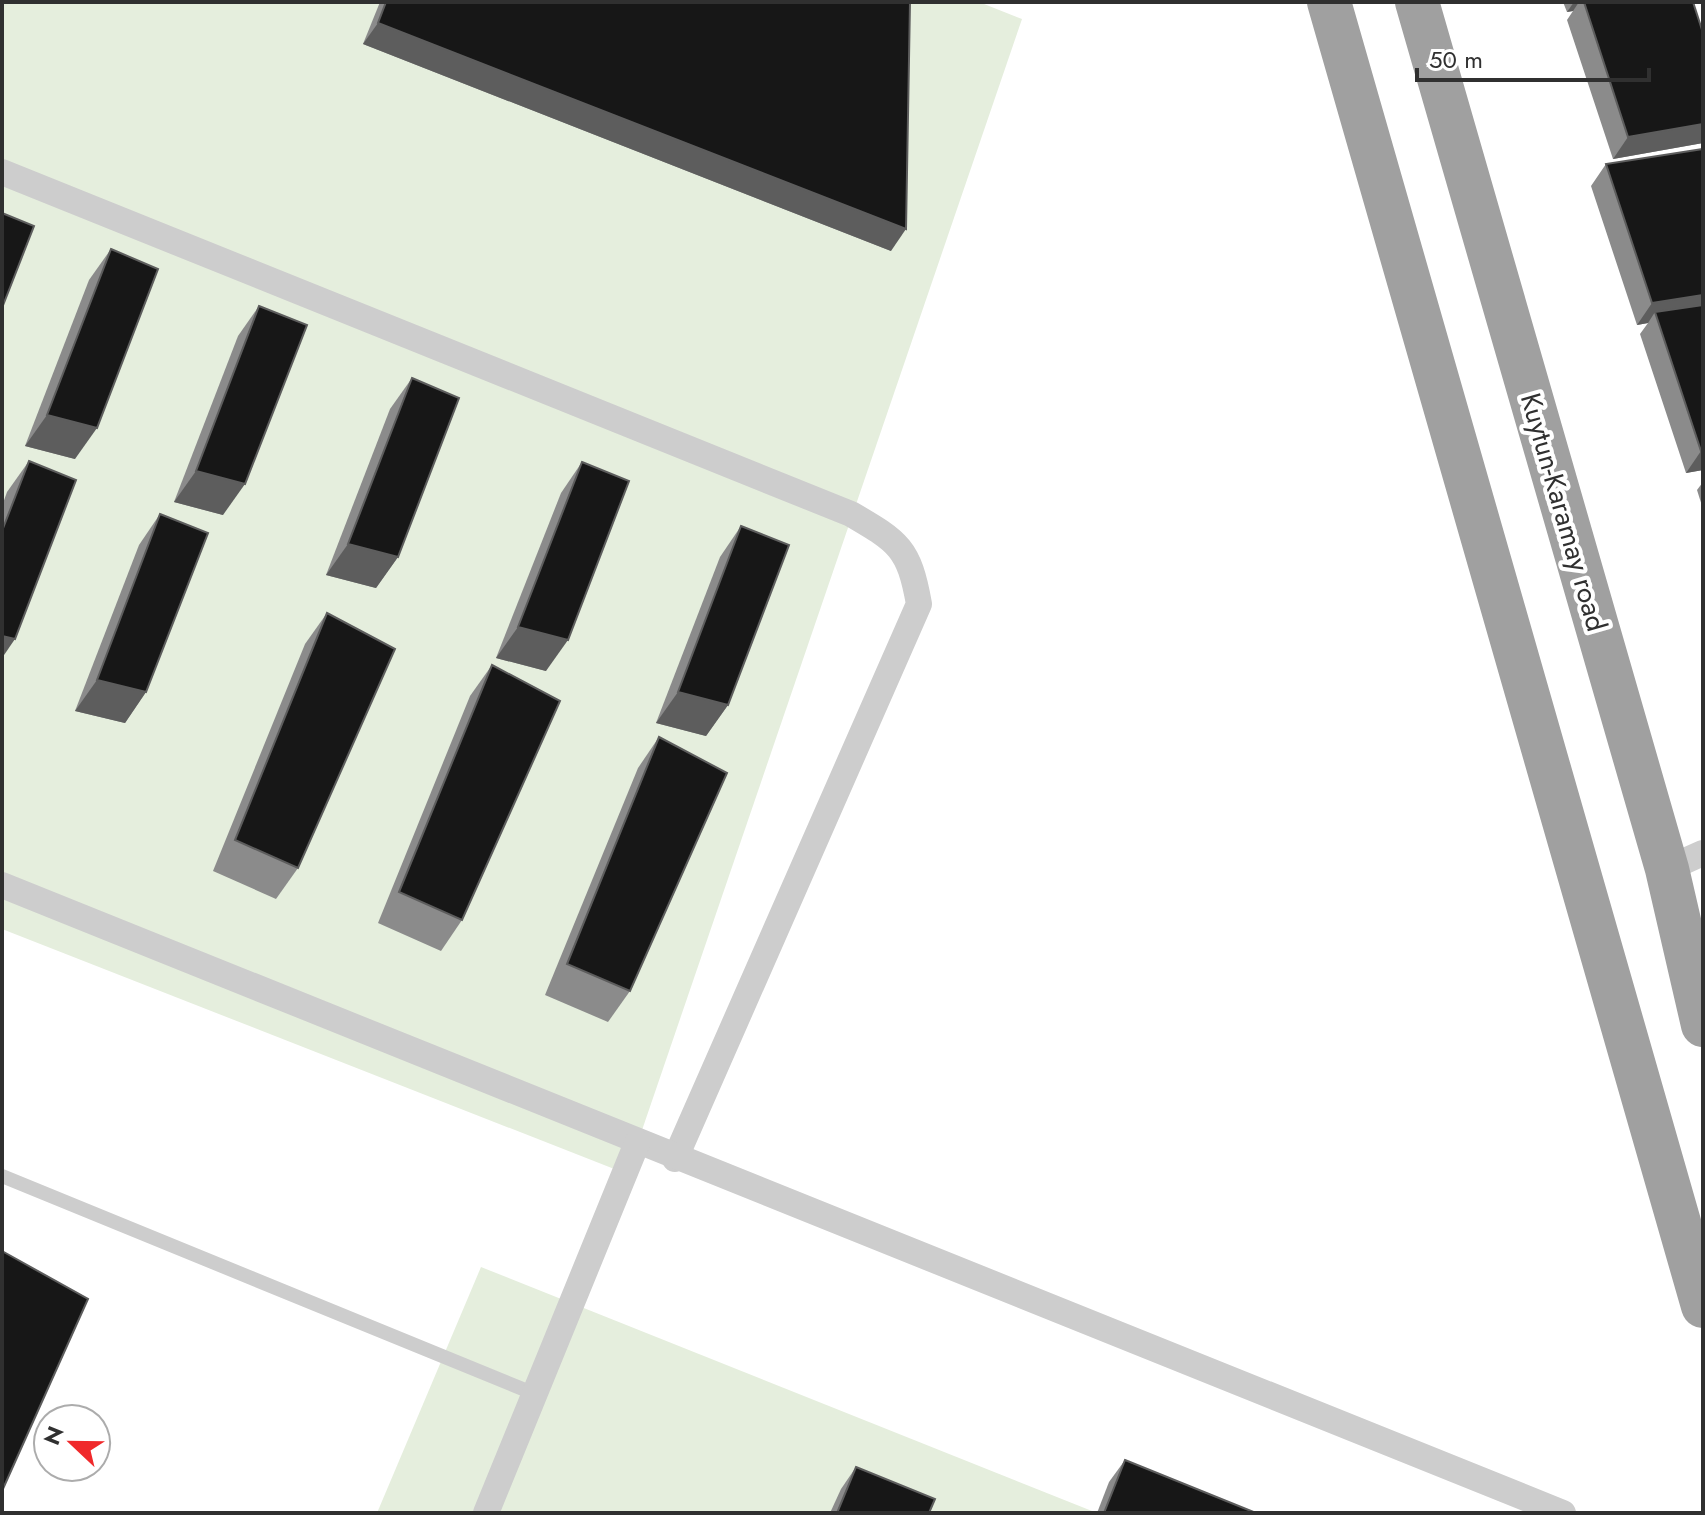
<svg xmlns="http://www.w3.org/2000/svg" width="1705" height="1515" font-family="Jost,sans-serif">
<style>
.green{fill:#e5eedd}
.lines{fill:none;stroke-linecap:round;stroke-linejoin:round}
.service{stroke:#cdcdcd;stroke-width:14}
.minor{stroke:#cdcdcd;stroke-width:26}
.trunk{stroke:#a0a0a0;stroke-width:44}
.wall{fill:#8b8b8b}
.shaded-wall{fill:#5d5d5d}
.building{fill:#171717;stroke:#5d5d5d;stroke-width:2}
.labels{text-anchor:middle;stroke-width:8;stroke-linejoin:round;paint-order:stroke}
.street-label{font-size:28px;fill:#303030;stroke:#fff}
</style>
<rect width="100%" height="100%" fill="#fff"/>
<g class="green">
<polygon points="2,2 979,2 1022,19 627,1174 2,929"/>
<polygon points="481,1267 1097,1513 377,1513"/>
</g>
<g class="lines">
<polyline class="service" points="2,1176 535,1394"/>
<g class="minor">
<path d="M 2,172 L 851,514 C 899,542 909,548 919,604 L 675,1159"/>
<polyline points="1667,869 1703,853"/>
<polyline points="2,885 1563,1513"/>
<polyline points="486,1513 637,1143"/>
</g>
<g class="trunk">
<polyline points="1329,2 1703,1306"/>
<polyline points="1417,2 1667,869 1703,1025"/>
</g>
</g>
<g class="wall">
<polygon points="380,2 910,2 891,251 363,44"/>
<polygon points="1563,2 1693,2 1703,33 1703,143 1613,159 1567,20 1573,11 1567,12"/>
<polygon points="1703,149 1703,470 1686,473 1640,334 1648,323 1637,325 1591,186 1606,164"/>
<polygon points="111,249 75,459 25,446 89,280"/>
<polygon points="259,306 223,515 174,502 238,336"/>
<polygon points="412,378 398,557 376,588 326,575 390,409"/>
<polygon points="29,461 2,658 2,506 7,492"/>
<polygon points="582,462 546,671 496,658 561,493"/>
<polygon points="1703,482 1703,509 1697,490"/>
<polygon points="160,514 146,692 125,723 75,711 139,545"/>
<polygon points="741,526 728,705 706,736 656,723 720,557"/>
<polygon points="327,613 298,868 276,899 213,871 305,644"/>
<polygon points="492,665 462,920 441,951 378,923 470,696"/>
<polygon points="659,737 630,991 608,1022 545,995 638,768"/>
<polygon points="1125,1460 1256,1513 1097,1513 1109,1482"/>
<polygon points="856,1467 929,1513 830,1513 841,1489"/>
</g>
<g class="shaded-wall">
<polygon points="1574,2 1579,2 1573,11 1567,12"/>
<polygon points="378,23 906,229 891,251 363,44"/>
<polygon points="1703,124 1703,143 1613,159 1628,137"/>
<polygon points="1703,295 1703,314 1655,312 1648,323 1637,325 1652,303"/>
<polygon points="47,415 97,428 75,459 25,446"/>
<polygon points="1701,451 1703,451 1703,470 1686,473"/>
<polygon points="196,471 245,484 223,515 174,502"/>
<polygon points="348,544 398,557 376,588 326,575"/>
<polygon points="518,627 568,640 546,671 496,658"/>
<polygon points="2,636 15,639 2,658"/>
<polygon points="97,680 146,692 125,723 75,711"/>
<polygon points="678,692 728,705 706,736 656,723"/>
</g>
<g class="building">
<polygon points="386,2 910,2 906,229 378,23"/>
<polygon points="1584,2 1693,2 1703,33 1703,124 1628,137"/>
<polygon points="1703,149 1703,295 1652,303 1606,164"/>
<polygon points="2,213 34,226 2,308"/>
<polygon points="111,249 158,269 97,428 47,415"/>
<polygon points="1703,305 1703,451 1701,451 1655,312"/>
<polygon points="259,306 307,325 245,484 196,471"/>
<polygon points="412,378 459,398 398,557 348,544"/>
<polygon points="29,461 76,480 15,639 2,636 2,531"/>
<polygon points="582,462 629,481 568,640 518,627"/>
<polygon points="160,514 208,533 146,692 97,680"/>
<polygon points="741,526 789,545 728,705 678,692"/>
<polygon points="327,613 395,649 298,868 235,840"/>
<polygon points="492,665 560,701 462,920 399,892"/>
<polygon points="659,737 727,773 630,991 567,964"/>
<polygon points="2,1251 88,1299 2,1491"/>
<polygon points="1125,1460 1256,1513 1104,1513"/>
<polygon points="856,1467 935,1499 929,1513 837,1513"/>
</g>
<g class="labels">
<g class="street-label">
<text transform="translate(1564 512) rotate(74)" y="10">Kuytun-Karamay road</text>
</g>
</g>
<rect width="1705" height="1515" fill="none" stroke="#303030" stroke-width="8"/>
<g transform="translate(72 1443) rotate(292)"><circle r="38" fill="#ffffff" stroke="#acacac" stroke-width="2"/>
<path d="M0-6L14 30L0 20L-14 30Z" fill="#f0292b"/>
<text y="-12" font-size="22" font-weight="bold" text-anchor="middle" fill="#303030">N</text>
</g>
<path d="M1417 68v12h232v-12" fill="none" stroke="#303030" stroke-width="4"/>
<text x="1429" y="68" font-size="24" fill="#303030" stroke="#ffffff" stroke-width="6" paint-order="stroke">50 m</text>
</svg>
